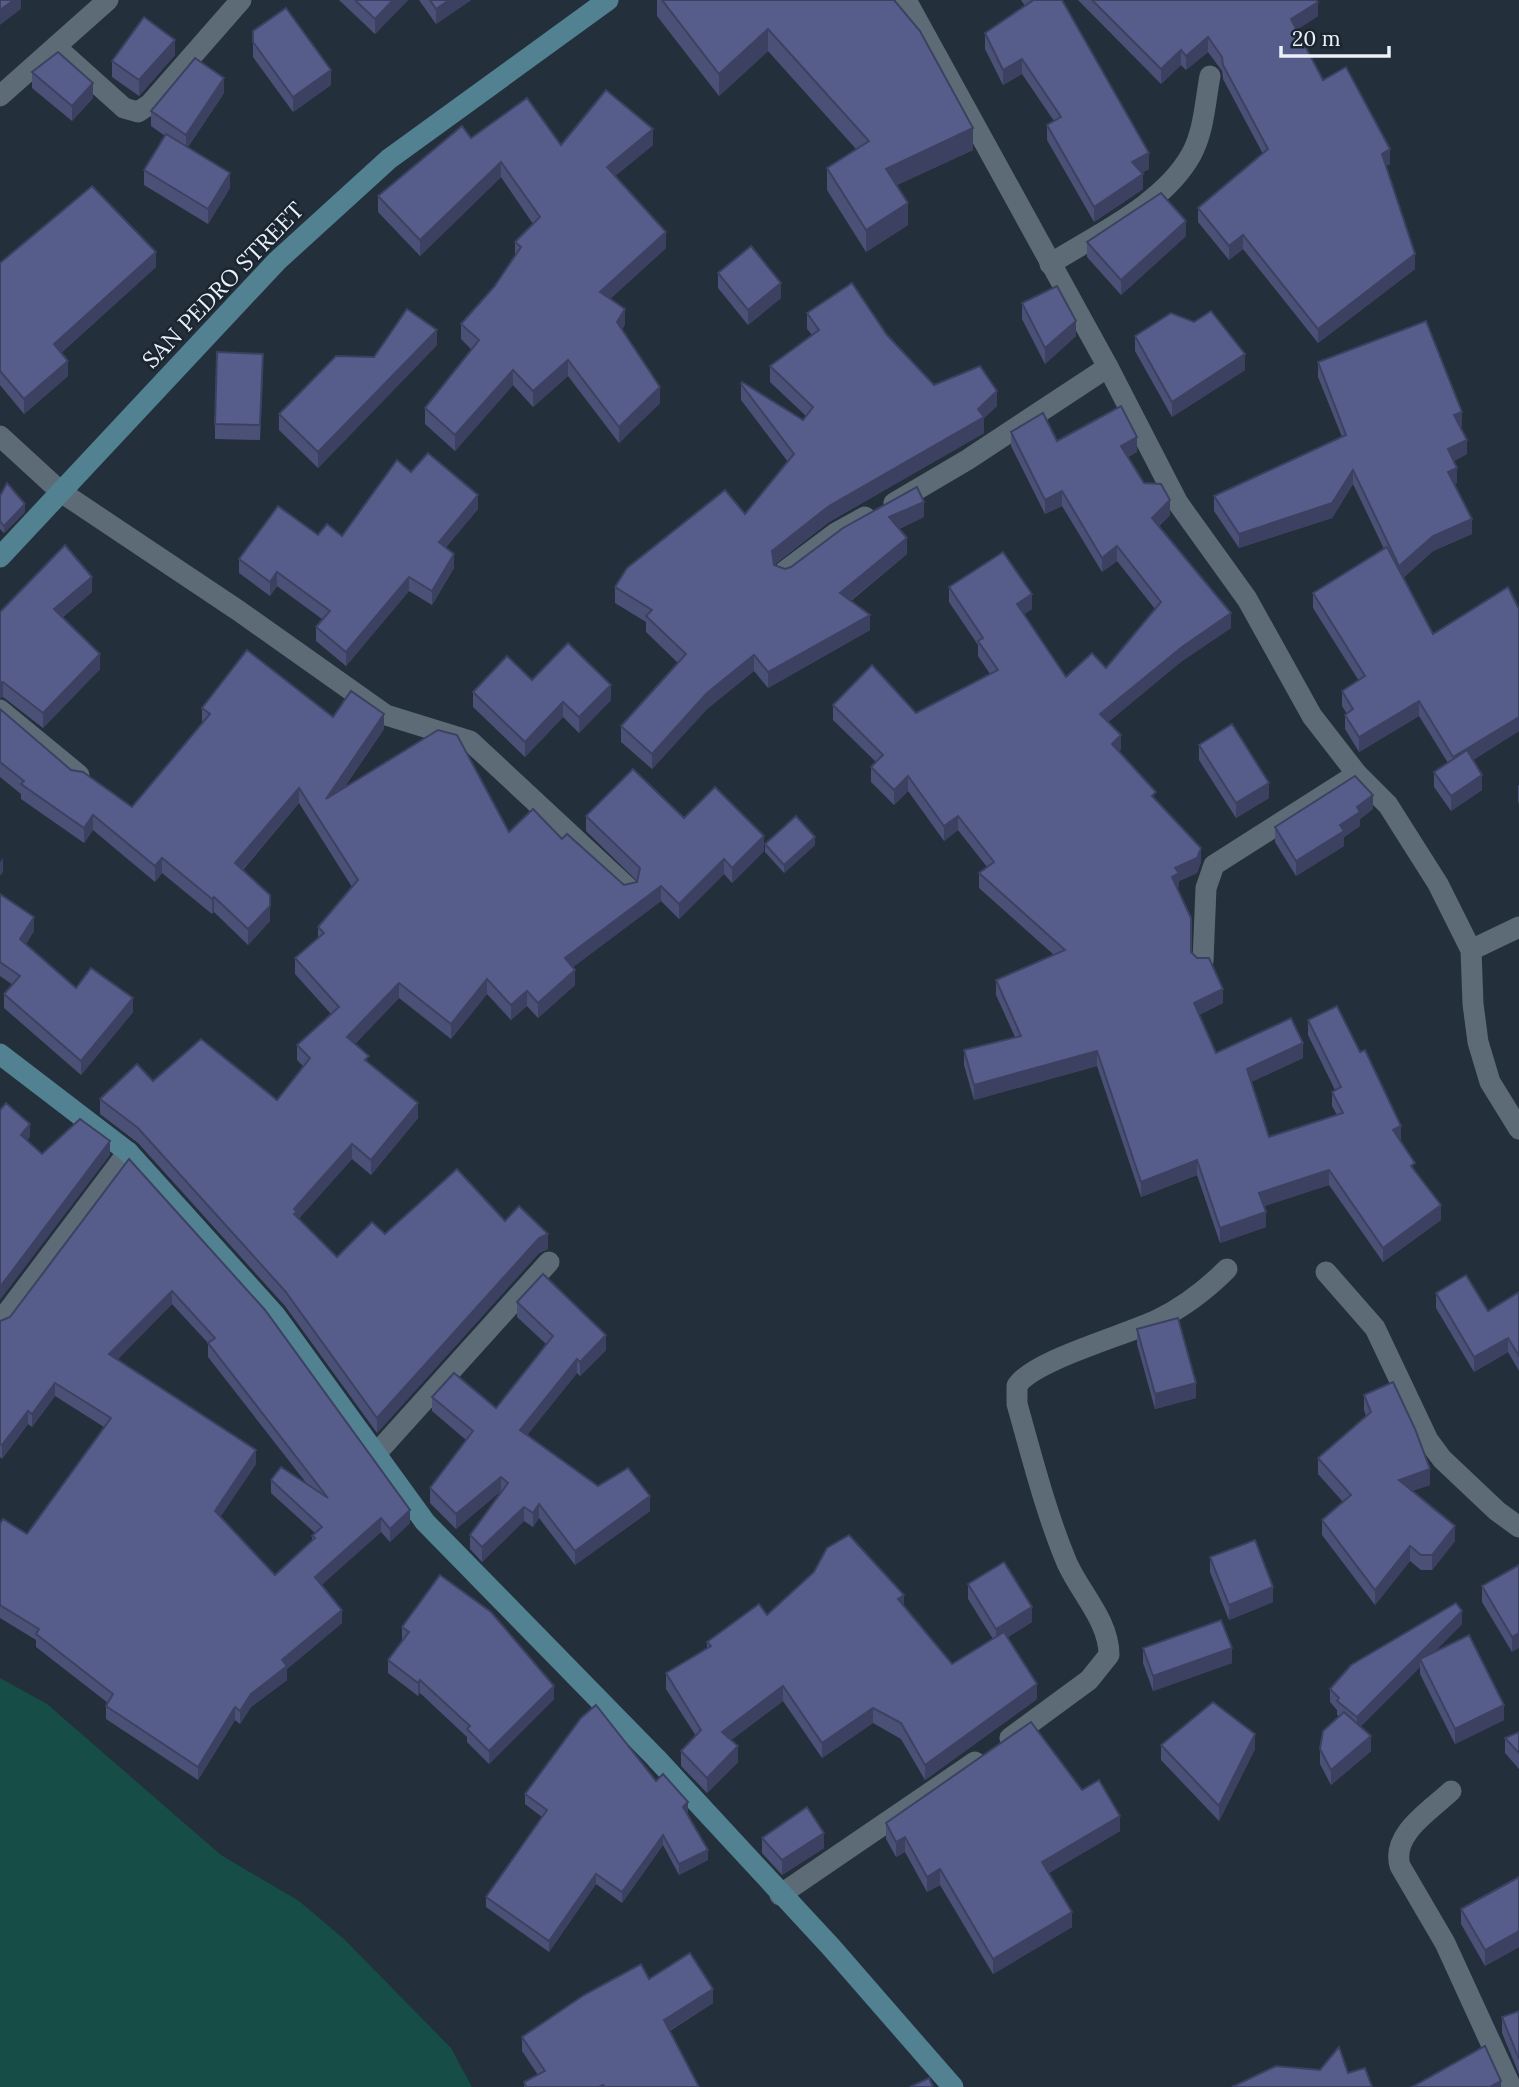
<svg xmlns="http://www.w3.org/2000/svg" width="1519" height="2087" font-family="Lora,serif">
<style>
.water{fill:#164d46}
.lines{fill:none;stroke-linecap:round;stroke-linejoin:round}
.street{stroke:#5d6b77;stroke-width:21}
.secondary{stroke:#528191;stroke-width:21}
.wall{fill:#4b5077;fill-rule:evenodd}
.shaded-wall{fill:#3d4161}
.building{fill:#575d8a;stroke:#3d4161;stroke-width:2;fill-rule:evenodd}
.labels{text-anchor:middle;stroke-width:5;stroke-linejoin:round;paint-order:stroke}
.street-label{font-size:23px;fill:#eaf1f9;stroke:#1a2530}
</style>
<rect width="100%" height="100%" fill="#232f3a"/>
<polygon class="water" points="0,1678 47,1704 221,1855 299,1901 344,1939 451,2048 472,2087 0,2087"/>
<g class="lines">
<g class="street">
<polyline points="906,0 1108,367 1178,503 1247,599 1312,716 1357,774 1388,805 1438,884 1471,950 1473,1004 1478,1042 1490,1082 1519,1129"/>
<polyline points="56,47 124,108 138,112 150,104 241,0"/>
<polyline points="0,96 108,0"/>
<path d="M 1050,264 C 1097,234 1163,205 1191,155 C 1204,132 1205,102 1210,76"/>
<polyline points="0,436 61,492 239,611 386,715 470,741 628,888"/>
<polyline points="894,503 967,460 1108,367"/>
<polyline points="784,572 836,533 865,517"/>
<polyline points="0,710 79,775"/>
<polyline points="1471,950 1519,927"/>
<polyline points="1203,961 1206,888 1214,865 1357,774"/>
<polyline points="1326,1272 1375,1328 1428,1440 1442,1459 1497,1511 1519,1527"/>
<polyline points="0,1322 128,1152"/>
<polyline points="374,1456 549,1262"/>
<path d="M 1010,1738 L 1089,1680 L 1109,1655 C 1109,1621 1081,1594 1067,1563 C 1046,1513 1032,1457 1017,1404 L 1017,1386 C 1031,1361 1126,1335 1157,1320 C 1184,1307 1206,1290 1227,1269"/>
<path d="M 1451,1791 C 1430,1811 1391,1834 1400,1866 L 1445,1943 L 1511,2087"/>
<polyline points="780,1895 975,1762"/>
</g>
<g class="secondary">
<polyline points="0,557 277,261 389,159 608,0"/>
<polyline points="0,1054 128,1152 275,1315 425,1522 656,1758 831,1947 953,2087"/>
</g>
</g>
<g class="wall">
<polygon points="339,0 408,0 375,34"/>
<polygon points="419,0 471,0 436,24"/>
<polygon points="657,0 894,0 973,150 897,185 908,225 866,252 827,190 827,168 856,149 768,51 719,96 657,16"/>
<polygon points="1021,0 1062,0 1149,169 1142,173 1143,189 1094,222 1047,140 1047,125 1054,121 1022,74 1003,85 985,49 985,33 1025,6"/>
<polygon points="1078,0 1316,0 1318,16 1296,30 1323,80 1390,164 1386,166 1415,269 1318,343 1243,249 1229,260 1198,222 1198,208 1263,154 1223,79 1222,71 1208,52 1186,70 1181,65 1161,84"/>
<polygon points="253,31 331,85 293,112 253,57"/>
<polygon points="175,55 139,96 112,77 112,61"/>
<polygon points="32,72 93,98 72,121 32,88"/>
<polygon points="224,93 188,147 230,188 208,224 144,185 144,170 165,136 151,126 151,111"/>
<polygon points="471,138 561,145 653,145 615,176 666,248 610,299 625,324 622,330 660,403 619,443 568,376 533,407 513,385 455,451 425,424 425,408 472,350 461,339 461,324 494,287 515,255 515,242 533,224 501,177 420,256 378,212 378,196"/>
<polygon points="1186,236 1121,295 1087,257 1087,242"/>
<polygon points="0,263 156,267 61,353 68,376 24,414 0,385"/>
<polygon points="718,273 781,298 748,325 718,288"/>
<polygon points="1022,303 1076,336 1045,364 1022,319"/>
<polygon points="807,313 887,335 934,385 997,406 984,418 984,433 829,522 774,565 785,569 924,517 899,529 907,554 851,601 870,630 768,688 754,671 707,709 652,769 621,742 621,726 678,663 646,632 646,622 615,603 615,587 745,514 788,462 741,400 741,384 803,420 806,416 770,382 770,366 812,335 807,329"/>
<polygon points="1135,336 1245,370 1172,417 1135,351"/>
<polygon points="437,345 318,468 279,430 279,414"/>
<polygon points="1318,362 1462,427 1461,427 1467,454 1454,461 1457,483 1454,484 1472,534 1433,551 1403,578 1433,634 1519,609 1519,731 1473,760 1482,790 1451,811 1434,787 1434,772 1448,763 1419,716 1359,752 1345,729 1345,715 1347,714 1342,706 1342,691 1359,681 1313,608 1313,593 1384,549 1353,484 1332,518 1239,548 1214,511 1214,496 1342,437 1318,377"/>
<polygon points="263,369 260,440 215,439 215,424"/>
<polygon points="1011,432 1057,441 1137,452 1128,457 1144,483 1170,515 1159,526 1231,628 1182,661 1108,722 1121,749 1119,751 1201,862 1197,873 1179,881 1178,888 1191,952 1223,1003 1199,1015 1216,1053 1303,1058 1251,1082 1269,1137 1337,1115 1332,1106 1332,1092 1335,1090 1308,1035 1308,1020 1401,1140 1400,1141 1415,1171 1441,1220 1383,1262 1329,1185 1264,1206 1266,1227 1220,1243 1197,1175 1141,1197 1097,1066 974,1100 964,1065 964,1050 1015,1037 996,995 996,980 1054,955 979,888 979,873 987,867 958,830 944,841 908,791 894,805 871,782 871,767 876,762 833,720 833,705 916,713 990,674 978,656 978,645 949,602 949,587 1032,609 1024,614 1066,677 1106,668 1155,609 1117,561 1102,572 1062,506 1045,514 1011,446"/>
<polygon points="411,472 478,509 446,547 454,568 432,605 409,591 346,666 316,641 316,627 322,619 277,586 270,596 239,573 239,559 318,535 342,536"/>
<polygon points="0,496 25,512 4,533 0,529"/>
<polygon points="92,592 63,617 100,669 43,728 3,697 0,698 0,612"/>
<polygon points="532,680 611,700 579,733 563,717 525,757 473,707 473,692"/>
<polygon points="202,708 333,717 384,729 344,788 509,832 562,839 624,885 637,882 637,881 586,831 586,816 684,818 764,851 732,883 724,874 679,919 661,901 573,967 575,985 538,1018 527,1006 511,1020 487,994 451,1039 399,998 355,1044 369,1063 418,1118 371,1175 352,1159 298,1219 337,1257 385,1234 505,1221 548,1249 539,1253 377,1433 285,1306 138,1143 100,1114 100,1099 153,1081 277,1100 304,1067 297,1060 297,1045 331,1014 295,974 295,958 318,938 318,927 352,887 299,803 243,870 270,921 248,945 214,912 212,914 162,873 155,882 93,830 84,843 21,799 21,794 0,777 0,709 71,770 132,807 202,723"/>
<polygon points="1199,745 1269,798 1236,818 1199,760"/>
<polygon points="1519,785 1519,805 1518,801 1518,786"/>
<polygon points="1373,809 1360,819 1360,826 1344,837 1344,846 1296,876 1275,842 1275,827"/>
<polygon points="765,844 815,845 784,873 765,852"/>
<polygon points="0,894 34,931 26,944 76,988 133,1012 81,1075 4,1008 4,994 13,985 0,976"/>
<path d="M 129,1159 L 410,1523 L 390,1542 L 381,1532 L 321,1585 L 342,1623 L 287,1669 L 287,1680 L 251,1707 L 240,1724 L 235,1720 L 198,1780 L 106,1719 L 106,1706 L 108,1703 L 36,1647 L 36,1640 L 0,1618 L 0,1524 L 27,1534 L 104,1427 L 55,1396 L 32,1427 L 28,1424 L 2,1459 L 0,1457 L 0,1321 L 10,1317 ZM 172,1304 L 208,1343 L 208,1357 L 307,1484 L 271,1480 L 271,1493 L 315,1533 L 312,1536 L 312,1541 L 275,1575 L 220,1517 L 256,1464 L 117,1360 Z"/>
<polygon points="1519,1292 1519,1371 1508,1352 1474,1372 1436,1308 1436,1293 1488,1311"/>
<polygon points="517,1302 606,1350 580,1376 577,1373 527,1435 598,1486 650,1511 575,1565 539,1518 533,1527 524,1521 482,1562 470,1549 470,1535 501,1491 456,1529 430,1503 430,1488 466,1440 432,1411 432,1397 496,1408 546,1344 517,1317"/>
<polygon points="1137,1329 1196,1398 1155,1409 1137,1344"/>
<polygon points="1364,1395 1430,1485 1412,1491 1455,1541 1432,1570 1421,1570 1410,1561 1375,1605 1322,1535 1322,1520 1343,1502 1318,1474 1318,1458 1366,1416 1364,1410"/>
<polygon points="1210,1557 1273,1602 1229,1620 1210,1572"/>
<polygon points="1519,1565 1512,1652 1482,1602 1482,1586"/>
<polygon points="968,1584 1032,1622 1008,1637 1037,1699 925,1780 901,1739 873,1723 822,1758 783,1701 731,1740 738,1762 707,1793 681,1766 681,1751 696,1736 666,1689 666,1673 707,1648 707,1642 767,1615 904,1607 952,1664 993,1639 968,1599"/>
<polygon points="1462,1624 1435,1651 1504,1720 1455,1744 1420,1674 1420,1667 1361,1726 1371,1751 1331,1785 1320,1764 1320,1749 1339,1716 1337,1715 1337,1710 1330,1702 1330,1689"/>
<polygon points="402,1627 554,1699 489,1764 467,1742 467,1737 420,1693 418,1696 388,1673 388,1660 403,1641 402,1640"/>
<polygon points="1143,1648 1232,1663 1153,1691 1143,1663"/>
<polygon points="1519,1732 1519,1769 1505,1753 1505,1738"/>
<polygon points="1161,1745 1255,1749 1219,1821 1161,1760"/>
<polygon points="656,1781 688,1812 687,1814 708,1860 679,1875 663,1845 622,1903 596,1884 549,1952 486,1907 486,1897 542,1817 525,1804 525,1794"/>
<polygon points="1082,1790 1120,1831 1049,1873 1072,1927 993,1974 940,1885 927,1892 905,1852 896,1857 886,1839 886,1823"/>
<polygon points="762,1838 824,1848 782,1875 762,1853"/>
<polygon points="1519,1877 1519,1947 1485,1966 1461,1924 1461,1909"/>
<polygon points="649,1979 713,2003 670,2031 699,2087 524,2087 524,2082 538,2075 522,2051 522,2037"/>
<polygon points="1519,2011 1519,2074 1502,2033 1502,2017"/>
</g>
<g class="shaded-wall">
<polygon points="14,0 21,0 21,9 0,25 0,10"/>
<polygon points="393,0 408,0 375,34 375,19"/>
<polygon points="449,0 471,0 436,24 436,9"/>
<polygon points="1318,2 1318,16 1291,34 1291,19"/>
<polygon points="768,29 768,51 719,96 719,74"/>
<polygon points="1208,37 1208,52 1186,70 1186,56"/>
<polygon points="175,40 175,55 139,96 139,80"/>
<polygon points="1181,50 1181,65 1161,84 1161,69"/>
<polygon points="1022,59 1022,74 1003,85 1003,70"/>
<polygon points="331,70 331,85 293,112 293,97"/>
<polygon points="224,78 224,93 186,150 186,135"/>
<polygon points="93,83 93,98 72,121 72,106"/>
<polygon points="973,128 973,150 886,190 886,169"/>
<polygon points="653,129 653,145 607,183 607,167"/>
<polygon points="1390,149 1390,164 1382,168 1382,154"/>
<polygon points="1149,153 1149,169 1132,178 1132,162"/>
<polygon points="501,162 501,177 420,256 420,240"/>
<polygon points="230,173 230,188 208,224 208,209"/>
<polygon points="1143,174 1143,189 1094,222 1094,207"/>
<polygon points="908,203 908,225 866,252 866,230"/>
<polygon points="1186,221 1186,236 1121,295 1121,280"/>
<polygon points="666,232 666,248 600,308 600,292"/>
<polygon points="1243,235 1243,249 1229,260 1229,246"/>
<polygon points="156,252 156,267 54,359 54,344"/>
<polygon points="1415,254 1415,269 1318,343 1318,329"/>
<polygon points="781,283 781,298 748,325 748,310"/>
<polygon points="625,309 625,324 617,338 617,322"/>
<polygon points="1076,321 1076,336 1045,364 1045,348"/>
<polygon points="437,330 437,345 318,468 318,452"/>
<polygon points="1245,354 1245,370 1172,417 1172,402"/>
<polygon points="568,360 568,376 533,407 533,391"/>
<polygon points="68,361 68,376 24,414 24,399"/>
<polygon points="513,370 513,385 455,451 455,435"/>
<polygon points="660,387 660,403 619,443 619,427"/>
<polygon points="997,391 997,406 984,418 984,433 829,522 772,566 772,551 829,506"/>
<polygon points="1462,412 1462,427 1454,430 1454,415"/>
<polygon points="1137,437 1137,452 1121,460 1121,446"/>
<polygon points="1467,440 1467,454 1448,464 1448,449"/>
<polygon points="1457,468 1457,483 1448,487 1448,472"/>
<polygon points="1353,470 1353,484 1332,518 1239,548 1239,534"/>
<polygon points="1062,491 1062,506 1045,514 1045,500"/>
<polygon points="478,495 478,509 439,556 439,542"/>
<polygon points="1170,500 1170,515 1152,533 1152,518"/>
<polygon points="924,502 924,517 889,533 889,517"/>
<polygon points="25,504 25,512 4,533 4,526"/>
<polygon points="1472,519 1472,534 1433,551 1399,581 1399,566 1433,536"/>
<polygon points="907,538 907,554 840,609 840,593"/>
<polygon points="1117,546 1117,561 1102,572 1102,558"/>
<polygon points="454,554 454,568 432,605 432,591"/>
<polygon points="277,572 277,586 270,596 270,582"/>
<polygon points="92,577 92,592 54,624 54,609"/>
<polygon points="409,577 409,591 346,666 346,652"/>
<polygon points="1032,594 1032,609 1017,619 1017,604"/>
<polygon points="1231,613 1231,628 1182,661 1100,729 1100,714 1182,647"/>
<polygon points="870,615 870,630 768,688 768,672"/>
<polygon points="100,654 100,669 43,728 43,713"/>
<polygon points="754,655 754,671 707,709 652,769 652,754 707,693"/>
<polygon points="3,682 3,697 0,698 0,683"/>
<polygon points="611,685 611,700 579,733 579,717"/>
<polygon points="1419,701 1419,716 1359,752 1359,737"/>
<polygon points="563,702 563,717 525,757 525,742"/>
<polygon points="384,714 384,729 326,814 326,799"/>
<polygon points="1519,717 1519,731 1453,772 1453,757"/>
<polygon points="1121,735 1121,749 1112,758 1112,744"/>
<polygon points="1482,775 1482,790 1451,811 1451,796"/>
<polygon points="908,776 908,791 894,805 894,790"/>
<polygon points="1269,783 1269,798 1236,818 1236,803"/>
<polygon points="299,788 299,803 235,878 235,863"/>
<polygon points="1373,795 1373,809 1360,819 1360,826 1344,837 1344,846 1296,876 1296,861 1340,825 1357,807"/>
<polygon points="93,815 93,830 84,843 84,828"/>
<polygon points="958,816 958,830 944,841 944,826"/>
<polygon points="764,836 764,851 732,883 732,868"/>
<polygon points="815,837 815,845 784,873 784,865"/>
<polygon points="1201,848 1201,862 1197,873 1179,881 1179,887 1172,891 1172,877 1175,868"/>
<polygon points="3,858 3,872 0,876 0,862"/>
<polygon points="162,858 162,873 155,882 155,866"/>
<polygon points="724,859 724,874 679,919 679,904"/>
<polygon points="661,886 661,901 565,973 565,958"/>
<polygon points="214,897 214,912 212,914 212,899"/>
<polygon points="270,906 270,921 248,945 248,929"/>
<polygon points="34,917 34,931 20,953 20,939"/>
<polygon points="575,970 575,985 538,1018 538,1003"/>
<polygon points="487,979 487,994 451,1039 451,1024"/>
<polygon points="399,983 399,998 347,1052 347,1037"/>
<polygon points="1223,989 1223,1003 1194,1017 1194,1003"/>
<polygon points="527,991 527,1006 511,1020 511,1005"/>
<polygon points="133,998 133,1012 81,1075 81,1061"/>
<polygon points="1303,1043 1303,1058 1247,1084 1247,1069"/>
<polygon points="1097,1051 1097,1066 974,1100 974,1085"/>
<polygon points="418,1103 418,1118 371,1175 371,1160"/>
<polygon points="30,1124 30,1137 21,1148 21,1135"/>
<polygon points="1401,1126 1401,1140 1393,1145 1393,1130"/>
<polygon points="110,1141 110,1155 0,1300 0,1287"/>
<polygon points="352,1144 352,1159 297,1221 297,1227 294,1209"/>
<polygon points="1197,1160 1197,1175 1141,1197 1141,1182"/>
<polygon points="1329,1170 1329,1185 1259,1208 1259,1193"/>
<polygon points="1441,1205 1441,1220 1383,1262 1383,1248"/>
<polygon points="1266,1212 1266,1227 1220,1243 1220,1228"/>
<polygon points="548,1234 548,1249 539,1253 377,1433 377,1418 539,1238"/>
<polygon points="172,1291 172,1304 109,1368 109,1354"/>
<polygon points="606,1335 606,1350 580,1376 580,1362"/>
<polygon points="1508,1338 1508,1352 1474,1372 1474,1357"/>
<polygon points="577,1359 577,1373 520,1444 520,1430"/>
<polygon points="55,1383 55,1396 32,1427 32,1414"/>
<polygon points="1196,1383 1196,1398 1155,1409 1155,1394"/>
<polygon points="28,1411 28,1424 2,1459 2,1445"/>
<polygon points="256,1450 256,1464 215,1525 215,1511"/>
<polygon points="1430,1469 1430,1485 1399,1495 1399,1480"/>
<polygon points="501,1477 501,1491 456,1529 456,1514"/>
<polygon points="650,1496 650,1511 575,1565 575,1551"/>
<polygon points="539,1504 539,1518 533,1527 533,1513"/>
<polygon points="524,1507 524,1521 482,1562 482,1547"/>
<polygon points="410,1510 410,1523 390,1542 390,1529"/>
<polygon points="381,1518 381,1532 315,1591 315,1577"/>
<polygon points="1455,1526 1455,1541 1432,1570 1432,1555"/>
<polygon points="1410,1546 1410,1561 1375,1605 1375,1590"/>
<polygon points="1273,1587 1273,1602 1229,1620 1229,1605"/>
<polygon points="904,1595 904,1610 898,1599"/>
<polygon points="1032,1607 1032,1622 996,1644 996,1629"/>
<polygon points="342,1610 342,1623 287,1669 287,1680 251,1707 240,1724 240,1711 251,1694 282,1660"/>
<polygon points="1462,1611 1462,1624 1423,1664 1420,1659 1420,1667 1357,1730 1357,1717"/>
<polygon points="1519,1633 1519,1648 1512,1652 1512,1637"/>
<polygon points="1232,1648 1232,1663 1153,1691 1153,1676"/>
<polygon points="420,1680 420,1693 418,1696 418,1683"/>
<polygon points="1037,1684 1037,1699 925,1780 925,1765"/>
<polygon points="554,1686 554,1699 489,1764 489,1751"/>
<polygon points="783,1686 783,1701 722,1747 722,1732"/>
<polygon points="1504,1705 1504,1720 1455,1744 1455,1729"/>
<polygon points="235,1707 235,1720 198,1780 198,1767"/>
<polygon points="873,1708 873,1723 822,1758 822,1743"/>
<polygon points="1255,1734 1255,1749 1219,1821 1219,1806"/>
<polygon points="1371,1736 1371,1751 1331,1785 1331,1770"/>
<polygon points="738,1746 738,1762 707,1793 707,1778"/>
<polygon points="688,1802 688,1812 683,1817 683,1807"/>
<polygon points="1120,1816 1120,1831 1042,1877 1042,1862"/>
<polygon points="824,1833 824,1848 782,1875 782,1860"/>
<polygon points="663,1835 663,1845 622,1903 622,1892"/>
<polygon points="905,1837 905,1852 896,1857 896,1842"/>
<polygon points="708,1850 708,1860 679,1875 679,1864"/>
<polygon points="940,1869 940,1885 927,1892 927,1877"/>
<polygon points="596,1874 596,1884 549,1952 549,1941"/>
<polygon points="1072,1912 1072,1927 993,1974 993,1959"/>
<polygon points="1519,1931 1519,1947 1485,1966 1485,1950"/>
<polygon points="713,1989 713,2003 664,2034 664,2020"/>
<polygon points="1501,2081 1501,2087 1490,2087"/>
</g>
<g class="building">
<polygon points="0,0 14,0 0,10"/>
<polygon points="355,0 393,0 375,19"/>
<polygon points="430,0 449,0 436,9"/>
<polygon points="662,0 894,0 920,31 973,128 886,169 908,203 866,230 827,168 869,141 768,29 719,74"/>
<polygon points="1031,0 1062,0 1149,153 1132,162 1143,174 1094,207 1047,125 1061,117 1022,59 1003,70 985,33 1032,1"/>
<polygon points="1092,0 1316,0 1318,2 1291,19 1323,80 1346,67 1390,149 1382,154 1415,254 1318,329 1243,235 1229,246 1198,208 1268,149 1223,65 1222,57 1208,37 1186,56 1181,50 1161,69"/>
<polygon points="286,8 331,70 293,97 253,42 253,31"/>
<polygon points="144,17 175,40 139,80 112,61"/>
<polygon points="58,52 93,83 72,106 32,72"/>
<polygon points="195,58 224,78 186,135 151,111"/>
<polygon points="606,90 653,129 607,167 666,232 600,292 625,309 617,322 660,387 619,427 568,360 533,391 513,370 455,435 425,408 479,340 461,324 494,287 521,247 515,242 540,217 501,162 420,240 378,196 462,126 471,138 527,98 561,145"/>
<polygon points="166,134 230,173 208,209 144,170"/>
<polygon points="92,186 156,252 54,344 68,361 24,399 0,371 0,263"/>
<polygon points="1161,193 1186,221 1121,280 1087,242"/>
<polygon points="751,246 781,283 748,310 718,273"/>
<polygon points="852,283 887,335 934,385 980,366 997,391 978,409 984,417 829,506 772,551 774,565 785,569 791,567 843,528 917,487 924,502 889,517 907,538 840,593 870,615 768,672 754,655 707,693 652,754 621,726 686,654 646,616 652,610 615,587 627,568 725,490 745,514 794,454 741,384 742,382 803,420 813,407 770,366 819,330 807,313"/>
<polygon points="1057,286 1076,321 1045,348 1022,303"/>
<polygon points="407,309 437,330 318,452 279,414 336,356 374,357"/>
<polygon points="1211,311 1245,354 1172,402 1135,336 1171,313 1194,322"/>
<polygon points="1426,321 1462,412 1454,415 1467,440 1448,449 1457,468 1448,472 1472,519 1433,536 1399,566 1353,470 1332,503 1239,534 1214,496 1346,435 1318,362"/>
<polygon points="217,352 263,354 260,425 215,424"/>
<polygon points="1121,406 1137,437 1121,446 1144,483 1161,484 1170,500 1152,518 1231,613 1182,647 1100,714 1121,735 1112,744 1156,792 1152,796 1201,848 1197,858 1175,868 1179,873 1172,877 1191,918 1191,952 1197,958 1209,958 1223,989 1194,1003 1216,1053 1291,1018 1303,1043 1247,1069 1269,1137 1343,1113 1332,1092 1341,1087 1308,1020 1337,1006 1360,1052 1365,1050 1401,1126 1393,1130 1415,1163 1411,1166 1441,1205 1383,1248 1329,1170 1259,1193 1266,1212 1220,1228 1197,1160 1141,1182 1097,1051 974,1085 964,1050 1021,1036 996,980 1065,950 979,873 994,862 958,816 944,826 908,776 894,790 871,767 883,755 833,705 872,665 916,713 998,670 978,641 983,638 949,587 1003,552 1032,594 1017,604 1066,677 1092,653 1106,668 1161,602 1117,546 1102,558 1062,491 1045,500 1011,432 1043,413 1057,441"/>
<polygon points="428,453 478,495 439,542 454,554 432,591 409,577 346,652 316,627 330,611 277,572 270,582 239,559 278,506 318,535 327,524 342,536 397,460 411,472"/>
<polygon points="7,483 25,504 4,526 0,521 0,496"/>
<polygon points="65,545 92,577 54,609 100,654 43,713 3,682 0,683 0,612"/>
<polygon points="1387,547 1433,634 1508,587 1519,609 1519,717 1453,757 1419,701 1359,737 1345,715 1353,709 1342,691 1365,676 1313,593"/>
<polygon points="568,643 611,685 579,717 563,702 525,742 473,692 507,656 532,680"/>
<polygon points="247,650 333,717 351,691 384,714 326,799 438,730 457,735 509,832 533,809 562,839 567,834 624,885 637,882 640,868 586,816 633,769 684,818 715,787 764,836 732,868 724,859 679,904 661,886 565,958 575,970 538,1003 527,991 511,1005 487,979 451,1024 399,983 347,1037 369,1056 365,1060 418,1103 371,1160 352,1144 294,1209 297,1212 294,1214 337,1257 372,1222 385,1234 457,1169 505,1221 519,1206 548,1234 539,1238 377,1418 285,1291 138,1128 100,1099 137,1064 153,1081 201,1039 277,1100 310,1058 297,1045 339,1007 295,958 324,933 318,927 358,880 299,788 235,863 270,895 270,906 248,929 214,897 212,899 162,858 155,866 93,815 84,828 21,784 24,781 0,762 0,709 71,770 83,772 132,807 210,714 202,708"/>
<polygon points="1232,724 1269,783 1236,803 1199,745"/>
<polygon points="1467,750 1482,775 1451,796 1434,772"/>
<polygon points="1355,776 1373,795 1357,807 1360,812 1340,825 1344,831 1296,861 1275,827"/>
<polygon points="796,816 815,837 784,865 765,844"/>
<polygon points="0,894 34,917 20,939 76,988 91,968 133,998 81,1061 4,994 20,976 0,962"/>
<polygon points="6,1103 30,1124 21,1135 42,1154 80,1119 110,1141 0,1287 0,1110"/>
<path d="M 129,1159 L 265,1310 L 410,1510 L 390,1529 L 381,1518 L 315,1577 L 342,1610 L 282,1660 L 287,1666 L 251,1694 L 240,1711 L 235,1707 L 198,1767 L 106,1706 L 113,1694 L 36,1634 L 39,1629 L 0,1605 L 0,1524 L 3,1519 L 27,1534 L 111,1418 L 55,1383 L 32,1414 L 28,1411 L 2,1445 L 0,1444 L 0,1321 L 10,1317 ZM 172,1291 L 215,1338 L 208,1343 L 328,1498 L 281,1467 L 271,1480 L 322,1527 L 312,1536 L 315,1538 L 275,1575 L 215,1511 L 256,1450 L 109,1354 Z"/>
<polygon points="543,1274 606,1335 580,1362 577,1359 520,1430 598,1486 628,1468 650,1496 575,1551 539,1504 533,1513 524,1507 482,1547 470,1535 508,1483 501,1477 456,1514 430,1488 473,1431 432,1397 454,1373 496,1408 553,1336 517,1302"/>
<polygon points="1466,1275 1488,1311 1519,1292 1519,1356 1508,1338 1474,1357 1436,1293"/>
<polygon points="1178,1318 1196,1383 1155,1394 1137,1329"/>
<polygon points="1393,1382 1415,1429 1430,1469 1399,1480 1455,1526 1432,1555 1421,1555 1410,1546 1375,1590 1322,1520 1351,1495 1318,1458 1371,1412 1364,1395"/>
<polygon points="849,1535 904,1595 898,1599 952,1664 1004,1632 1037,1684 925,1765 901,1723 873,1708 822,1743 783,1686 722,1732 738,1746 707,1778 681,1751 701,1730 666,1673 711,1646 707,1642 759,1604 767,1615 814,1572 827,1548"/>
<polygon points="1255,1540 1273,1587 1229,1605 1210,1557"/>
<polygon points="1004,1562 1032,1607 996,1629 968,1584"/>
<polygon points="1519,1565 1519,1633 1512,1637 1482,1586"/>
<polygon points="440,1575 491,1612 554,1686 489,1751 467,1729 470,1726 420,1680 418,1683 388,1660 409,1632 402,1627"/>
<polygon points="1456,1603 1462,1611 1357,1717 1337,1701 1339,1698 1330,1689 1351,1665"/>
<polygon points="1221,1620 1232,1648 1153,1676 1143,1648"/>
<polygon points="1469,1635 1504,1705 1455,1729 1420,1659"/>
<polygon points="1213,1702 1255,1734 1219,1806 1161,1745"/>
<polygon points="596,1705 656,1781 663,1774 688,1802 683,1807 708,1850 679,1864 663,1835 622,1892 596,1874 549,1941 486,1897 547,1810 525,1794 581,1718"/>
<polygon points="1344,1712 1371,1736 1331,1770 1320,1749 1323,1731"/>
<polygon points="1031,1722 1082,1790 1099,1780 1120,1816 1042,1862 1072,1912 993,1959 940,1869 927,1877 905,1837 896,1842 886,1823"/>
<polygon points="1519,1732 1519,1753 1505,1738"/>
<polygon points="807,1807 824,1833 782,1860 762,1838"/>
<polygon points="1519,1877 1519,1931 1485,1950 1461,1909"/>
<polygon points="690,1953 713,1989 664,2020 699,2087 605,2087 603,2085 599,2087 526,2087 524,2082 545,2071 522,2037 584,1995 641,1964 649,1979"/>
<polygon points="1519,2011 1519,2059 1502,2017"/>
<polygon points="1485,2046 1501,2081 1490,2087 1412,2087"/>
<polygon points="1339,2047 1348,2073 1365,2068 1372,2087 1232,2087 1276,2066 1320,2070"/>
<polygon points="929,2078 933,2087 910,2087"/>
</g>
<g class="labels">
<g class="street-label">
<text transform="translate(223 285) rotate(-46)" y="8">SAN PEDRO STREET</text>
</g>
</g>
<path d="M1281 46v10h108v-10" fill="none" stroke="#eaf1f9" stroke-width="3.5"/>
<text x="1292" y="46" font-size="21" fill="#eaf1f9" stroke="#1a2530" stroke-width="5" paint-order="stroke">20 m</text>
</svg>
